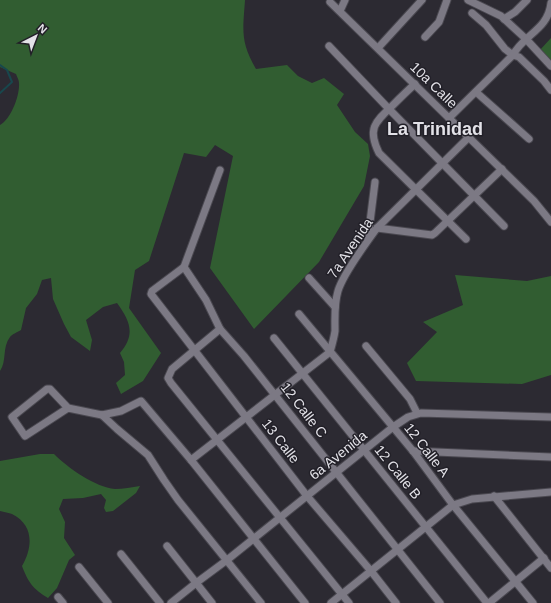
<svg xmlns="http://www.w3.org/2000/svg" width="551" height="603" font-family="Arial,sans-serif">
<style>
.forest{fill:#315d31}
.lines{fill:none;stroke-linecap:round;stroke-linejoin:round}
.stream{stroke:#18474d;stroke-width:2}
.minor-casing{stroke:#4a4850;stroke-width:9}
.minor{stroke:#7c7984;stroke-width:7}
.labels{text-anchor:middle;stroke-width:3;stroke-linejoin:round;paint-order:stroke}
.street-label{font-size:14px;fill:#e3e2e8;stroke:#222028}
.district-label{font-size:18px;font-weight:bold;fill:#e3e2e8;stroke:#222028}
</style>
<rect width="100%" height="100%" fill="#2c2a32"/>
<g class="forest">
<path d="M 0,0 L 245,0 C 243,31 240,41 256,69 L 287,65 L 298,76 L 312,83 L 324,78 L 344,94 L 337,105 L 355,132 L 368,144 L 370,156 L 364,186 L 319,262 L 254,329 L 210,268 L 233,156 L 215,145 L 206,157 L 184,153 L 149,261 L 135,270 L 129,308 L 161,353 L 143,381 L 121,394 L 116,383 L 125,375 L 124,362 L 120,353 C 136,334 130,321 117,303 L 103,307 L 86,320 L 92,340 L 90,351 L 71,337 L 64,324 L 53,299 L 51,278 L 42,280 L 37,294 L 26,308 L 21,330 C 18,332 12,334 10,337 C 2,347 7,361 0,371 L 0,125 C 11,119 20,95 19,83 C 19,80 17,77 16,74 L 0,67 Z"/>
<polygon points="551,38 551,64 539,51"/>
<polygon points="455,275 527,281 551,276 551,375 522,384 416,381 407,363 437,332 423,322 463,305"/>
<path d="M 40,454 L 54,454 C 68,468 95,487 115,489 C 123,489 132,487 140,486 L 136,493 L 113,511 L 106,512 L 104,508 L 106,500 L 101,494 L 83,498 L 63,499 L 59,509 L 65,522 L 64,538 L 75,555 L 69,560 L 57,588 L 48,598 C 33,589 28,582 22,566 C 33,547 34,525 12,514 C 9,513 4,512 0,511 L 0,461 Z"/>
</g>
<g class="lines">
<polyline class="stream" points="0,65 7,70 12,82 0,93"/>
<defs>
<g id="minor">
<polyline points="468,0 501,16 526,39 551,66"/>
<polyline points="330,2 534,201 551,222"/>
<polyline points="340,11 345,0"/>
<polyline points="472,13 486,25 505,49 513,55 519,57 544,81 551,90"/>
<polyline points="504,19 515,12 527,0"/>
<polyline points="425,37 439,22 447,0"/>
<polyline points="329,46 389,109 504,226"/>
<polyline points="378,48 422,0"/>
<path d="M 415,84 C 407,91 399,99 392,106 C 375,122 367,129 379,153 L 466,239"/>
<polyline points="476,92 529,139"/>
<path d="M 449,118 L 513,55 C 524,34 548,30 551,3"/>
<polyline points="220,170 184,267 152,291 151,294 307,496 371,571 396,603"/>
<polyline points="377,228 432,235 435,233 502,169"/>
<polyline points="368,238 375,182"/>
<polyline points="184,267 206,300 220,329 244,356 440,603"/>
<polyline points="309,278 335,307"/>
<polyline points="299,314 413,451 453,505 533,603"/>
<polyline points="220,329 172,369 168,378 171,383 349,603"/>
<polyline points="274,338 487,603"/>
<polyline points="366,346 410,399 417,413"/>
<polyline points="68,408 50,389 47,389 12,417 25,436 68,408 102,415 121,411 141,401 191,460 305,603"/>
<polyline points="102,415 117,429 148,455 164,480 178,500 261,603"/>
<polyline points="413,451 551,457"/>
<path d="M 191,460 L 330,352 C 332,345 334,338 335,331 C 335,318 334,304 338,291 C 343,274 366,243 377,228 L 469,137"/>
<polyline points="494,496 551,568"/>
<polyline points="167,546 212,603"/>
<polyline points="121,554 160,603"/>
<polyline points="79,567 108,603"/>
<polyline points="58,597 63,603"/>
<polyline points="171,603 196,583 227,560 393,427 408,417 421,413 551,417"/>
<polyline points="331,603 453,505 472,499 551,492"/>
<polyline points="489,603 544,558"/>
</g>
</defs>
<use href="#minor" class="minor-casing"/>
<use href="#minor" class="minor"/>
</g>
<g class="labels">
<g class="street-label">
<text transform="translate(434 85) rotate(44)" y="5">10a Calle</text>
<text transform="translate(350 248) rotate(-56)" y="5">7a Avenida</text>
<text transform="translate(304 410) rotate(52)" y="5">12 Calle C</text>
<text transform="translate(281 441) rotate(52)" y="5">13 Calle</text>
<text transform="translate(427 450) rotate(52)" y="5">12 Calle A</text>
<text transform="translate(338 455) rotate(-39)" y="5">6a Avenida</text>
<text transform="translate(398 472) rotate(51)" y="5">12 Calle B</text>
</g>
<g class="district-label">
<text x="435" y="135">La Trinidad</text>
</g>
</g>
<g transform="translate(36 36) rotate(42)" stroke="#222028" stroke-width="3" paint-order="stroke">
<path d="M0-3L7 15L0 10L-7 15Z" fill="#e3e2e8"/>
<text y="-6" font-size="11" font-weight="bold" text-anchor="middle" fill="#e3e2e8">N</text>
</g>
</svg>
